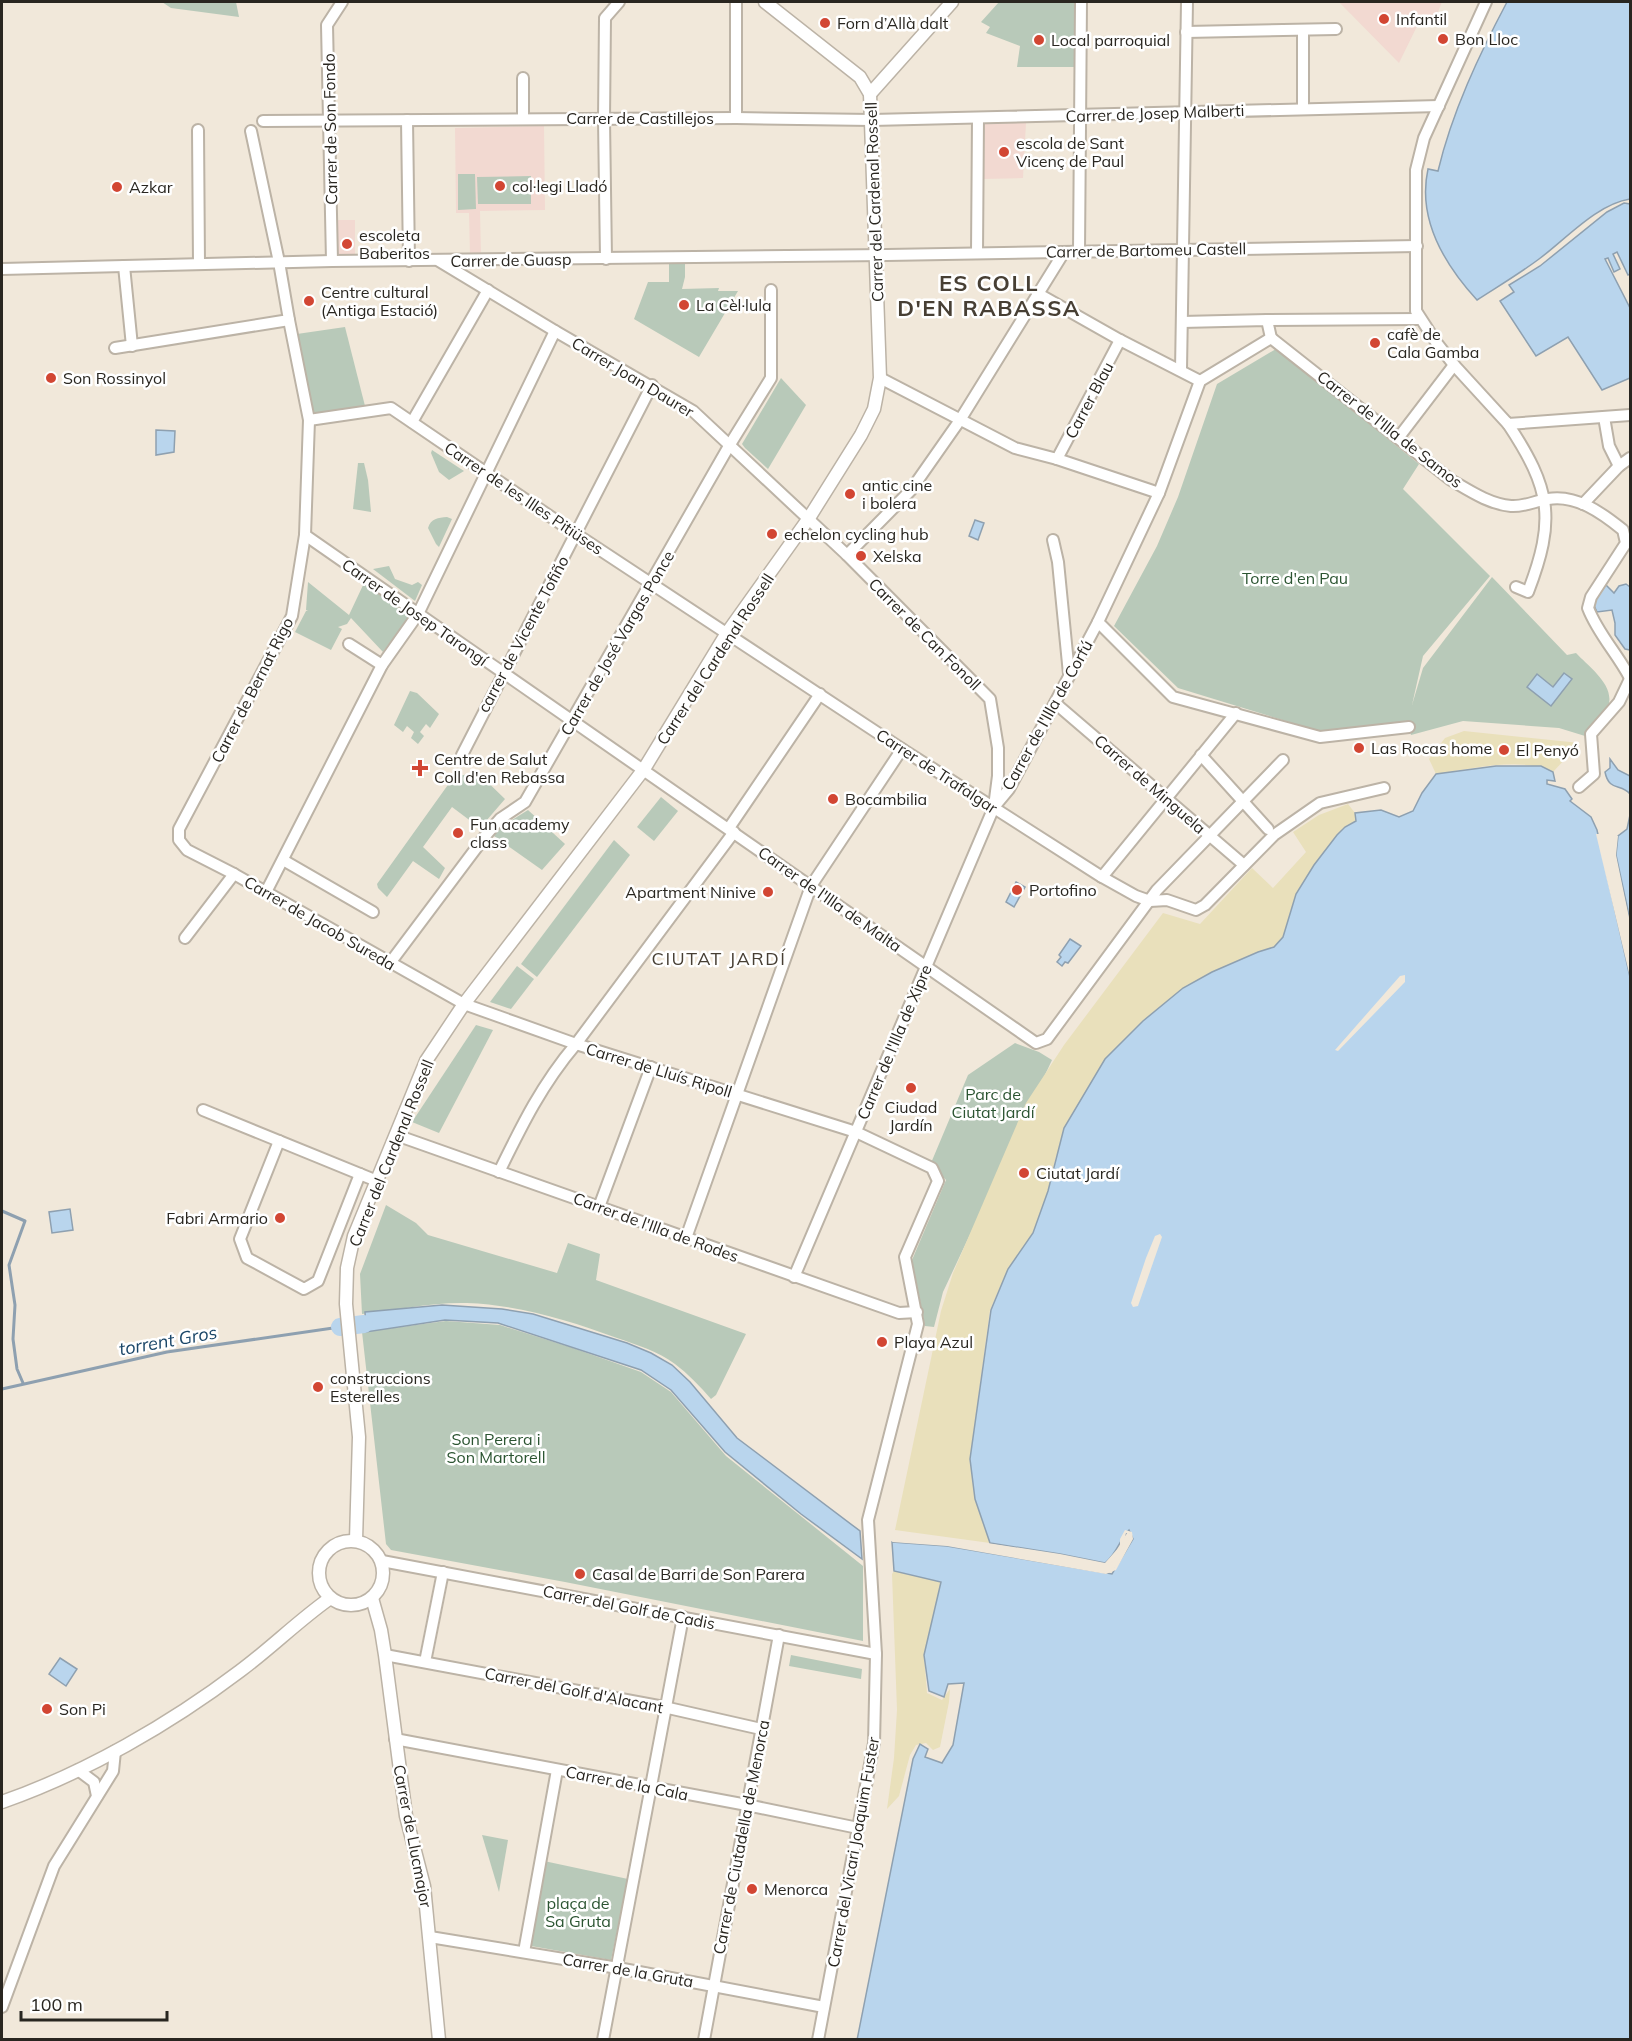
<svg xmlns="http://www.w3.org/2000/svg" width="1632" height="2041" font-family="Mulish,sans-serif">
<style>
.education{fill:#f2d9d1}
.green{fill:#b8c9b9}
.sand{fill:#e9e0bb}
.water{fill:#b9d5ed;stroke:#8ea0b0;stroke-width:1.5}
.pier{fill:#f1e8da}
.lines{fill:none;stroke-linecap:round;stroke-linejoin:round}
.stream{stroke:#8ea0b0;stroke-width:3}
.river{stroke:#b9d5ed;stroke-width:18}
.minor-casing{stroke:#bcb3a6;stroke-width:14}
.tertiary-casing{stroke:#bcb3a6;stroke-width:15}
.minor{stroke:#fff;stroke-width:10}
.tertiary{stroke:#fff;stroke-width:12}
.poi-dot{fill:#d24633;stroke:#fff;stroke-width:2}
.labels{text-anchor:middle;stroke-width:5;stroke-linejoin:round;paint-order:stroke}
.poi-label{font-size:16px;fill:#292620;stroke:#fff;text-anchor:start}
.street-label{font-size:16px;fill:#292620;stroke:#fff}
.park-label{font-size:16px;fill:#2b5431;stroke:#fff}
.neighbourhood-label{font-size:18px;letter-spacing:1.5px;fill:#473f34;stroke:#fff}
.water-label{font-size:18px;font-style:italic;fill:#1a4668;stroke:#fff}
.district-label{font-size:22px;font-weight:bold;letter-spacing:1.5px;fill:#473f34;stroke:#fff}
</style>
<rect width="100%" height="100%" fill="#f1e8da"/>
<g class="education">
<polygon points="1339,2 1442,2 1435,19 1423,14 1399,63"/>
<polygon points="984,123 1026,123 1023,178 983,179"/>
<polygon points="544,126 545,210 480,211 481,255 470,255 469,213 456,213 455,128"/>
<rect x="338" y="220" width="17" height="36"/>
</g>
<g class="green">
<polygon points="162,2 236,2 239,17 171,8"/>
<polygon points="999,2 1075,2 1074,67 1017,67 1020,46 986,33 990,27 981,22"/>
<polygon points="458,174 475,174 476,209 458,210"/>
<polygon points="531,176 531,204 478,204 477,177"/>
<polygon points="669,263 685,263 685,277 682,289 719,288 718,291 738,291 699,357 634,319 648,282 669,282"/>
<polygon points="345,327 365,406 315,413 312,409 297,334"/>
<path d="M 1276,349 L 1419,464 L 1403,489 L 1490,576 L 1423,656 L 1412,705 L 1423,668 L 1492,577 L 1567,655 L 1576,653 C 1589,667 1618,687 1607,709 C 1602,719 1592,728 1585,736 L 1559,728 L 1463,721 L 1411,735 L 1407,721 L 1321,734 L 1289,722 L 1178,688 L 1114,626 L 1157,546 L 1178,497 L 1217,384 Z"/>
<polygon points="781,378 806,405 768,469 745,448 742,444"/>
<polygon points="432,450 464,471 449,480 439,472 431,453"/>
<polygon points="358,463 364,463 368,480 371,512 353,509"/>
<path d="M 447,517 L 452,519 L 439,547 L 436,544 L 428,528 C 431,518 438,518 447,517 Z"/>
<polygon points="389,566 395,579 412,585 418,582 422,585 415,601 373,569"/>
<polygon points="365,581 407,612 409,616 383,652 351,618 347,624 338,627 342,629 331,650 295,632 306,611 308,611 306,610 308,582 349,615"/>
<polygon points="410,691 417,693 439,714 430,728 426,724 420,732 424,736 418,744 411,738 414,732 407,726 403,732 394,725"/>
<path d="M 474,769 L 505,799 L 480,828 L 452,807 L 423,847 L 445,868 L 439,879 L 413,861 L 387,897 L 378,888 L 377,884 L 455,775 C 462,776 470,775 474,769 Z"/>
<polygon points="661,797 678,811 654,841 637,827"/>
<polygon points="528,810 565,844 542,870 494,836 499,828"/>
<polygon points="614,840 630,855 537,977 521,964"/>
<polygon points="517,966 534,979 511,1009 490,1002"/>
<polygon points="476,1025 493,1030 439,1133 412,1122"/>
<polygon points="1015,1043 1039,1052 1052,1060 943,1292 934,1327 925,1326 912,1260 946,1180 931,1163 968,1075"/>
<path d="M 386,1205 L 416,1223 L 428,1235 L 557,1273 L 568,1243 L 600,1254 L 596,1280 L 746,1334 L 716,1395 L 711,1399 C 700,1386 688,1374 675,1364 C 658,1351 637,1345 617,1338 C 568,1320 519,1305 467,1303 C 432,1302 396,1310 362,1314 L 360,1274 Z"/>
<polygon points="446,1321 500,1325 570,1347 641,1372 671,1392 726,1456 863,1566 863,1641 565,1582 391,1550 386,1544 362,1332"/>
<polygon points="791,1655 862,1669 861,1679 789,1666"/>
<polygon points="482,1835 508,1840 499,1892"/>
<polygon points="544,1861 628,1879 611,1960 531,1946"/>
</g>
<g class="sand">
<path d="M 1464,731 L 1580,743 L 1553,772 C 1521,756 1471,769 1436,774 L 1429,759 L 1445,738 Z"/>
<polygon points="1348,804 1355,813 1356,821 1345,827 1314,865 1296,894 1284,937 1274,947 1258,952 1212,972 1183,988 1143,1021 1056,1156 1048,1191 1033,1233 1008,1269 990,1310 970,1459 975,1499 990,1543 895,1530 941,1311 953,1273 1026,1103 1064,1045 1163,913 1200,924 1252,868 1273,888 1306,852 1293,832 1319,815"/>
<polygon points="894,1571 942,1582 924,1655 927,1693 942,1700 950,1689 949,1702 940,1747 933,1750 926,1743 916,1745 910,1755 899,1796 887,1809 894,1758 897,1710 892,1574"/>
</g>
<g class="water">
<path d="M 1507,2 L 1630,2 L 1630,199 C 1597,204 1566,239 1539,259 C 1519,274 1497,287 1477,300 C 1444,264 1417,219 1428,169 L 1438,171 C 1452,112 1479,55 1507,2 Z"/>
<polygon points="1624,203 1630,204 1630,274 1628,275 1617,252 1613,254 1620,269 1614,272 1608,258 1605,259 1630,308 1630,378 1602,390 1568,337 1536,356 1500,301 1514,292 1509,285 1540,266 1607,212"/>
<polygon points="156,430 175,431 174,452 156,455"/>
<polygon points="975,520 984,523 978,540 969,536"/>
<polygon points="1604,583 1614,593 1619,586 1626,584 1630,587 1630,650 1625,649 1615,635 1615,623 1612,610 1597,612 1592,601"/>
<polygon points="1564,673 1572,679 1551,706 1527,687 1537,674 1553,687"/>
<path d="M 1610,759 L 1618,770 L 1630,776 L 1630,794 C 1621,783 1609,792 1605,772 L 1610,768 Z"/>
<path d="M 1496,766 L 1541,766 L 1553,772 L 1555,781 L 1547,780 L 1547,784 L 1565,789 L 1572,799 L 1570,801 L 1591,817 L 1597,830 L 1630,977 L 1630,2039 L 857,2040 L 913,1759 L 920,1744 L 928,1749 L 925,1757 L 942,1763 L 953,1745 L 964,1683 L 948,1684 L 944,1697 L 929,1691 L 924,1655 L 941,1582 L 894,1571 L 892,1542 L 947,1546 L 1112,1574 L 1133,1539 L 1129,1530 C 1119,1540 1117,1554 1105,1563 L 1060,1554 L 990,1543 L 975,1499 L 970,1459 L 991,1310 L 1008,1269 L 1033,1233 L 1048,1191 L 1064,1128 L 1105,1059 L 1143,1021 L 1183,988 L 1212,972 L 1258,952 L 1274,947 L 1283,937 L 1296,894 L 1314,865 L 1337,835 L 1345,827 L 1356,821 L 1355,813 L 1381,810 L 1399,817 L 1413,811 L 1422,793 L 1436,774 Z"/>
<polygon points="1630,815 1630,920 1616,855 1618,836 1627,829"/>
<polygon points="1016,882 1025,887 1014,907 1006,902"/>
<polygon points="1070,939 1081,946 1068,963 1065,962 1062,966 1057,962 1061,957 1059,955"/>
<polygon points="70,1209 73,1230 52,1233 49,1212"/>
<polygon points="442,1305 502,1309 533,1314 627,1343 651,1353 672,1365 690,1382 737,1438 860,1531 862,1559 801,1514 725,1452 671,1390 641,1370 498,1323 445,1320 366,1332 365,1312"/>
<polygon points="60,1658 77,1669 66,1686 49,1674"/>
</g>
<g class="pier">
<polygon points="1596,834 1600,834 1630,964 1630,977"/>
<polygon points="1615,835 1618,836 1616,855 1630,923 1628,921 1613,855"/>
<polygon points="1405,975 1405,982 1338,1051 1335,1050 1400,976"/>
<polygon points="1160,1234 1162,1237 1138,1306 1133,1307 1131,1303 1146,1258 1155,1236"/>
<polygon points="1125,1530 1132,1532 1133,1539 1116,1570 1106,1574 947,1546 892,1542 893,1539 947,1543 1106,1571 1114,1568 1130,1538 1130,1534 1126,1533 1122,1548 1110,1564 1105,1566 1059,1556 990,1546 987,1543 1060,1554 1105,1563 1120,1546 1120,1539"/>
</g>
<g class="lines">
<g class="stream">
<polyline points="2,1211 25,1221 9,1265 15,1305 13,1339 17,1369 23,1383"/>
<polyline points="2,1389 167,1352 340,1327"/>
</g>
<polyline class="river" points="340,1327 364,1324"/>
<defs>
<g id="minor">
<polyline points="736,2 736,118"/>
<polyline points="1486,2 1424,138 1416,170 1416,311 1436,342 1454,365 1508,424 1630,415"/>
<polyline points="1186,32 1336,29"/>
<polyline points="523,78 523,119"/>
<polyline points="1303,108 1303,30"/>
<polyline points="407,120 409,261"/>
<polyline points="263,121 736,118 872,120 1439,106"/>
<polyline points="198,130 199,264"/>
<polyline points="1079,251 1081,2"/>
<polyline points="977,253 978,118"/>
<polyline points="606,259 604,119 605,18 619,2"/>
<polyline points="332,261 327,25 342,2"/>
<polyline points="439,261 555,331 693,411 847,555 990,699 998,748 998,776 994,807"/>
<polyline points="124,266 132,346"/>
<polyline points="2,269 332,261 887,255 1417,246"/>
<polyline points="1037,293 1120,340 1200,381"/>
<polyline points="289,320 309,420 305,535 292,616 179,829 179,840 187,850 234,874 464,1004 576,1044 856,1132 932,1168 938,1181 905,1257 918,1324 868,1520 876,1654 874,1743 818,2040"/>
<polyline points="1267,320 1420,319"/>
<polyline points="1182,322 1267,320 1271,338"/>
<polyline points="1271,338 1200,381 1159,493 1098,622 1173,697 1320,737 1409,727"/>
<path d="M 1271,338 L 1451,480 C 1470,491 1489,504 1511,506 C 1524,507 1535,501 1548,499 C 1576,494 1602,513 1623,530 L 1626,543 L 1591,597 L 1588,608 C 1598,634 1617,653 1630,678"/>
<polyline points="115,348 289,320 279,262 251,131"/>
<polyline points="1181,370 1187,2"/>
<polyline points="880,378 1015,448 1057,459 1159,493"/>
<polyline points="1604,417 1609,446 1619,466"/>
<polyline points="309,420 391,408 576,534 902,749 1102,877 1136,896 1150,901 1167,900 1196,910 1205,905 1274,835 1320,803 1384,788"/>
<polyline points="412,422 488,290"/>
<path d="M 1508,424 C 1551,489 1556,519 1528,592 L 1516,587"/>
<polyline points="1399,437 1454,365"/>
<polyline points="1057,459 1120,340"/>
<polyline points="1583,504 1619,466 1630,458"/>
<polyline points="305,535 1036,1043 1047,1039 1157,890 1283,760"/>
<polyline points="1053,540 1058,562 1069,674"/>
<polyline points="847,555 911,490 960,420 1064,252"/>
<polyline points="349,644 382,665"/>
<polyline points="1055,703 1244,865"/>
<polyline points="462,755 652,385"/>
<polyline points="1201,755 1268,829"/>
<polyline points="1579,787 1594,774 1591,734 1619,702 1630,679"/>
<polyline points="729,828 820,694"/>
<polyline points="283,860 373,912"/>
<polyline points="1102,877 1236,713"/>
<polyline points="266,892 382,665 418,614 555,331"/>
<polyline points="185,938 234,874"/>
<polyline points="390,963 486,835 500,819 525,802 729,446 771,378 771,290"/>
<polyline points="203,1110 377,1181"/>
<polyline points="396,1135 899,1313 917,1312"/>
<polyline points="279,1141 240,1239 247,1258 304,1289 318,1281 360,1174"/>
<path d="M 499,1172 C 522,1125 542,1084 576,1044 L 734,832"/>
<polyline points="599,1207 651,1067"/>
<polyline points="686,1238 811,886 902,749"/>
<polyline points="794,1277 994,807 1009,789 1098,622"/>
<polyline points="382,1561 876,1654"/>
<polyline points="385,1655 664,1707 761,1729"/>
<polyline points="425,1662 443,1572"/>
<polyline points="395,1739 747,1805 858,1828"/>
<polyline points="78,1770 94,1782 97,1796"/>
<polyline points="430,1937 618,1968 824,2007"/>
<polyline points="524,1952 557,1770"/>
<polyline points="2,2007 54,1866 113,1771 115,1751"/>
<polyline points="603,2040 683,1617"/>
<polyline points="704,2040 779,1635"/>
</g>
<g id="tertiary">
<polyline points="870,94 952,2"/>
<polyline points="356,1540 359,1437 346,1304 347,1268 354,1236 426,1061 464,1004 644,769 727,633 809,518 861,435 874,409 880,378 870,94 860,77 765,2"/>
<circle cx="351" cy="1573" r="32"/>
<polyline points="372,1598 381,1630 385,1655 406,1816 424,1886 439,2040"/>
<path d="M 2,1802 C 85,1773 170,1724 240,1671 C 271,1648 298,1621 329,1599"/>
</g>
</defs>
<use href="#minor" class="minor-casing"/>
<use href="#tertiary" class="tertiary-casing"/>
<use href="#minor" class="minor"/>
<use href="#tertiary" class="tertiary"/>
</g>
<g class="poi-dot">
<circle cx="1384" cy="19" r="6"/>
<circle cx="825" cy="23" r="6"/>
<circle cx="1443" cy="39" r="6"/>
<circle cx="1039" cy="40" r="6"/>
<circle cx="1004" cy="152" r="6"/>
<circle cx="500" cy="186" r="6"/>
<circle cx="117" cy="187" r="6"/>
<circle cx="347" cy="244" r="6"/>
<circle cx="309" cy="301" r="6"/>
<circle cx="684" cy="305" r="6"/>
<circle cx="1375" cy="343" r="6"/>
<circle cx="51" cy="378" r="6"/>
<circle cx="850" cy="494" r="6"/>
<circle cx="772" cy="534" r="6"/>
<circle cx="861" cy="556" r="6"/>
<circle cx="1359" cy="748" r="6"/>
<circle cx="1504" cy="750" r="6"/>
<path d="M417 759h6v6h6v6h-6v6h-6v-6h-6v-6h6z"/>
<circle cx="833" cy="799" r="6"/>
<circle cx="458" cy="833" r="6"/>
<circle cx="1017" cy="890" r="6"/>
<circle cx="768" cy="892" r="6"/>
<circle cx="911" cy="1088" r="6"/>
<circle cx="1024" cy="1173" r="6"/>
<circle cx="280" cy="1218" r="6"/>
<circle cx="882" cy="1342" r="6"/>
<circle cx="318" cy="1387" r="6"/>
<circle cx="580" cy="1574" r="6"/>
<circle cx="47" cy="1709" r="6"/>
<circle cx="752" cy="1889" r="6"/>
</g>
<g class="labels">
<g class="poi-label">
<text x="1396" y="25">Infantil</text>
<text x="837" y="29">Forn d’Allà dalt</text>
<text x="1455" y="45">Bon Lloc</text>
<text x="1051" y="46">Local parroquial</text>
<text x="1016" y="149">escola de Sant<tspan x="1016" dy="18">Vicenç de Paul</tspan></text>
<text x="512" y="192">col·legi Lladó</text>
<text x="129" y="193">Azkar</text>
<text x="359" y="241">escoleta<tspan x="359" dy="18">Baberitos</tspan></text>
<text x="321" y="298">Centre cultural<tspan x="321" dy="18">(Antiga Estació)</tspan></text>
<text x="696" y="311">La Cèl·lula</text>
<text x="1387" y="340">cafè de<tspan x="1387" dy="18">Cala Gamba</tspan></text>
<text x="63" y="384">Son Rossinyol</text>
<text x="862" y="491">antic cine<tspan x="862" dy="18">i bolera</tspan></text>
<text x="784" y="540">echelon cycling hub</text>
<text x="873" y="562">Xelska</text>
<text x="1371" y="754">Las Rocas home</text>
<text x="1516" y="756">El Penyó</text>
<text x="434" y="765">Centre de Salut<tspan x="434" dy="18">Coll d'en Rebassa</tspan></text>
<text x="845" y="805">Bocambilia</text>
<text x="470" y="830">Fun academy<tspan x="470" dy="18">class</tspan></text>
<text x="1029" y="896">Portofino</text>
<text x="756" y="898" text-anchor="end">Apartment Ninive</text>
<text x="911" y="1113" text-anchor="middle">Ciudad<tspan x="911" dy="18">Jardín</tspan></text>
<text x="1036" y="1179">Ciutat Jardí</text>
<text x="268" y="1224" text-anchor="end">Fabri Armario</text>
<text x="894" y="1348">Playa Azul</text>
<text x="330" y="1384">construccions<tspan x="330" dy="18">Esterelles</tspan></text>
<text x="592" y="1580">Casal de Barri de Son Parera</text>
<text x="59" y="1715">Son Pi</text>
<text x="764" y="1895">Menorca</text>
</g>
<g class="street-label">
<text transform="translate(1155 113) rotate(-2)" y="6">Carrer de Josep Malberti</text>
<text x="640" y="124">Carrer de Castillejos</text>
<text transform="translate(330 129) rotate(-91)" y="6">Carrer de Son Fondo</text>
<text transform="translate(874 202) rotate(-92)" y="6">Carrer del Cardenal Rossell</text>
<text transform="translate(1146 250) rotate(-1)" y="6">Carrer de Bartomeu Castell</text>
<text transform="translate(511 260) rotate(-1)" y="6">Carrer de Guasp</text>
<text transform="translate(633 377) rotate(31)" y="6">Carrer Joan Daurer</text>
<text transform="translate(1089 400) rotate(-62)" y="6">Carrer Blau</text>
<text transform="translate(1390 429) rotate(38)" y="6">Carrer de l'Illa de Samos</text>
<text transform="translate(524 498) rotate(34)" y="6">Carrer de les Illes Pitiüses</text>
<text transform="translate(415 612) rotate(35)" y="6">Carrer de Josep Tarongí</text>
<text transform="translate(523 634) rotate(-62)" y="6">carrer de Vicente Tofiño</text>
<text transform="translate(925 634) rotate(45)" y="6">Carrer de Can Fonoll</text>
<text transform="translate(617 643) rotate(-60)" y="6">Carrer de José Vargas Ponce</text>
<text transform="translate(715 659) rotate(-57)" y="6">Carrer del Cardenal Rossell</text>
<text transform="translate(252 690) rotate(-63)" y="6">Carrer de Bernat Rigo</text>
<text transform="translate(1047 715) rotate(-61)" y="6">Carrer de l'Illa de Corfú</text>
<text transform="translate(937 771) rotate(33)" y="6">Carrer de Trafalgar</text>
<text transform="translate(1150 784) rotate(41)" y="6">Carrer de Minguela</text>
<text transform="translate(830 899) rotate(35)" y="6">Carrer de l'Illa de Malta</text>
<text transform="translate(320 923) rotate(30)" y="6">Carrer de Jacob Sureda</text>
<text transform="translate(894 1042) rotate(-67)" y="6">Carrer de l'Illa de Xipre</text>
<text transform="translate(659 1070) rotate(17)" y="6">Carrer de Lluís Ripoll</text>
<text transform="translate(391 1153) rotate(-68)" y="6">Carrer del Cardenal Rossell</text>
<text transform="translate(656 1227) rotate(20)" y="6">Carrer de l'Illa de Rodes</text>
<text transform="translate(629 1607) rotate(11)" y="6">Carrer del Golf de Cadis</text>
<text transform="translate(574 1690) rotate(11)" y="6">Carrer del Golf d'Alacant</text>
<text transform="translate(627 1783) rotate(11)" y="6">Carrer de la Cala</text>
<text transform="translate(413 1836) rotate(79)" y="6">Carrer de Llucmajor</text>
<text transform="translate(741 1837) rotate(-79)" y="6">Carrer de Ciutadella de Menorca</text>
<text transform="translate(853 1852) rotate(-80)" y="6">Carrer del Vicari Joaquim Fuster</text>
<text transform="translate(628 1970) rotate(10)" y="6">Carrer de la Gruta</text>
</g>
<g class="park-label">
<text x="1295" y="584">Torre d'en Pau</text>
<text x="993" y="1100">Parc de<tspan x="993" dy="18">Ciutat Jardí</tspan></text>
<text x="496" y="1445">Son Perera i<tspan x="496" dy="18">Son Martorell</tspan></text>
<text x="578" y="1909">plaça de<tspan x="578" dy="18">Sa Gruta</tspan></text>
</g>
<g class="neighbourhood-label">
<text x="719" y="965">CIUTAT JARDÍ</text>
</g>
<g class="water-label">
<text transform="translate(168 1341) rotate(-10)" y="6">torrent Gros</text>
</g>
<g class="district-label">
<text x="989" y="291">ES COLL<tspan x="989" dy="25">D'EN RABASSA</tspan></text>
</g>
</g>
<rect width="1632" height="2041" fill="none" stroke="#292620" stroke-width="6"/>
<path d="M21 2011v9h146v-9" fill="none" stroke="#292620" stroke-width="3"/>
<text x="30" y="2011" font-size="18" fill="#292620" stroke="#ffffff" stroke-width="4.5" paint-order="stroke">100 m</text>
</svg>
